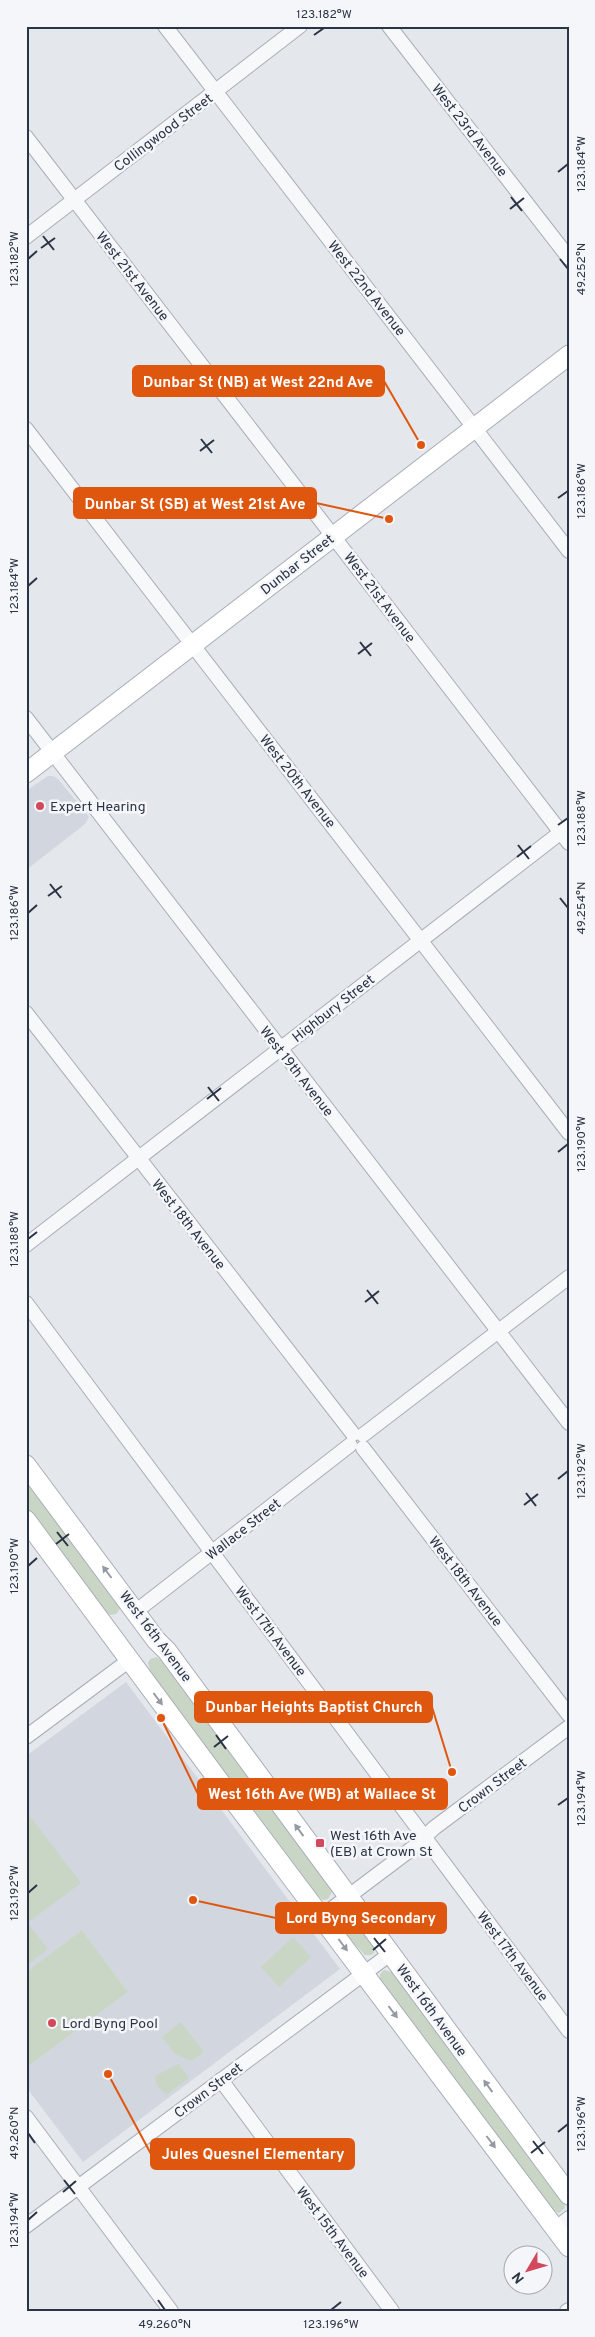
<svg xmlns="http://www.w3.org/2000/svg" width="595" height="2337" font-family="Overpass,sans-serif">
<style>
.built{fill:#d2d6de}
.green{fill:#c9d6c5}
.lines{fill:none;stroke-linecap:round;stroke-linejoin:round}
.street-casing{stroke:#a9aeb7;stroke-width:16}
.secondary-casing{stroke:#a9aeb7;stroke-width:21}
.street{stroke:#f7f8fa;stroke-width:14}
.secondary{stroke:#fff;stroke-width:19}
.oneway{fill:#959aa2}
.ticks{fill:none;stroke:#2b3445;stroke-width:2}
.poi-dot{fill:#d1495b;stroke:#f4f6f9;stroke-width:2}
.labels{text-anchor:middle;stroke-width:5;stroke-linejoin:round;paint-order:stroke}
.street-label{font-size:14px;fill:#2b3445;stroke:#f4f6f9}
.poi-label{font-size:14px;fill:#2b3445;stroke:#f4f6f9;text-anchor:start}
.leader{fill:none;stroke:#df570f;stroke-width:2}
.callout-dot{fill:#df570f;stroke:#f4f6f9;stroke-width:2}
.callout{fill:#df570f;stroke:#df570f;stroke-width:2}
.callout-label{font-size:15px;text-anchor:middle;font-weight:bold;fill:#fff}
.neatline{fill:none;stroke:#2b3445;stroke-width:2}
.ticks-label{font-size:12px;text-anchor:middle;fill:#2b3445}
</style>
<rect width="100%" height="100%" fill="#e4e7ec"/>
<g class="built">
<polygon points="48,776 53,776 58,779 89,817 85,824 26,870 26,791"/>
<polygon points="126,1682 340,1969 83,2162 26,2087 26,2068 128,1992 82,1930 26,1972 26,1756"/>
</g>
<g class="green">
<polygon points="26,1473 118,1596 120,1609 116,1614 111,1615 101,1610 26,1510"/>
<polygon points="156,1657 167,1663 328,1879 332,1892 328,1899 323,1900 307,1888 153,1681 148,1663 150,1659"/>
<polygon points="26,1811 81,1883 30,1921 26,1915"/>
<polygon points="343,1912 349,1913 374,1944 374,1953 371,1955 365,1955 345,1934 338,1918"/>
<polygon points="26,1921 48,1949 26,1966"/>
<polygon points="82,1930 128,1992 26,2068 26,1972"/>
<polygon points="293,1937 311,1957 279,1987 261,1967"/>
<polygon points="384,1970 392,1972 564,2202 565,2208 559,2213 552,2210 380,1980 380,1974"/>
<polygon points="181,2022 204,2052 192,2061 175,2054 162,2037"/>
<polygon points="179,2064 189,2078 166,2095 157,2085 155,2076"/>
</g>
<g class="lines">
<defs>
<g id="street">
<polyline points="165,26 569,551"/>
<polyline points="389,26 569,258"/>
<polyline points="26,137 569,843"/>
<polyline points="26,237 300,26"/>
<polyline points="26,429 569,1133"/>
<polyline points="26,718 569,1423"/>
<polyline points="26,1013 353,1434"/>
<polyline points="26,1245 569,826"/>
<polyline points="26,1303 569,2031"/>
<polyline points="363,1435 569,1277"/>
<polyline points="363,1448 569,1715"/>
<polyline points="135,1612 350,1445"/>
<polyline points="26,1737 131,1659"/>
<polyline points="321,1917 414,1847 434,1828 569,1727"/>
<polyline points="221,2080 392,2311"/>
<polyline points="26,2117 171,2311"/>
<polyline points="26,2226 390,1954"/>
<polyline points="555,2229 569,2218"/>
<polyline points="567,2311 569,2310"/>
</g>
<g id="secondary">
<polyline points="26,773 569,355"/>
<polyline points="26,1465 156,1640 167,1651 569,2195"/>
<polyline points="26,1520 228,1793 569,2247"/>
</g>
</defs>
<use href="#street" class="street-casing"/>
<use href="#secondary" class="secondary-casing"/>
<use href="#street" class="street"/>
<use href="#secondary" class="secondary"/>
</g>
<defs><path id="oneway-solid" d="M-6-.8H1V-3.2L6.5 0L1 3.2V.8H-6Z" transform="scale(1.25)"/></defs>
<g class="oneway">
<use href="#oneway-solid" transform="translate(107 1572) rotate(-127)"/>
<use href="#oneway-solid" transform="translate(158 1699) rotate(53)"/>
<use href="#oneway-solid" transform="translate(299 1830) rotate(-126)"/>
<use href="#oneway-solid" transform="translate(343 1945) rotate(53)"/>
<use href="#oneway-solid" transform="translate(393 2012) rotate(53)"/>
<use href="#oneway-solid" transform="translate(488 2086) rotate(-126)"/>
<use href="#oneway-solid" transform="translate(491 2142) rotate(53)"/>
</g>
<path class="ticks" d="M 314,35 L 324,28M 558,172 L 568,164M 511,197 L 522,211M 510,209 L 524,198M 43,236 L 54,250M 41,248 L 55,238M 28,259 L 37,251M 560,259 L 568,269M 201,439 L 212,453M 200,451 L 214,440M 558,498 L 568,491M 28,586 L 37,578M 360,642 L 371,656M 358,654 L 372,643M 558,825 L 568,818M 518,845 L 529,859M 517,857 L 531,846M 50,884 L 61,898M 48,896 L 62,886M 560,898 L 568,908M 28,913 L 37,905M 208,1087 L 219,1101M 207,1099 L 221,1088M 558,1152 L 568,1144M 28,1239 L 37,1232M 367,1290 L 378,1304M 365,1302 L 379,1291M 558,1479 L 568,1471M 526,1493 L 536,1506M 524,1505 L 538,1494M 57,1532 L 68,1546M 56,1544 L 69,1534M 28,1566 L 37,1558M 216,1735 L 226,1749M 214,1747 L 228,1736M 558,1805 L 568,1798M 28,1893 L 37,1885M 374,1938 L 385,1952M 373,1950 L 386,1939M 558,2132 L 568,2124M 28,2133 L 35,2143M 533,2141 L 543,2154M 531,2153 L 545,2142M 64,2180 L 75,2194M 63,2192 L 76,2181M 28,2220 L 37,2212M 158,2300 L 165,2310M 331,2310 L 341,2302"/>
<g class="poi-dot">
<circle cx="40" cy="806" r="5"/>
<rect x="315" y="1838" width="10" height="10" rx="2.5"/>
<circle cx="52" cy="2023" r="5"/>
</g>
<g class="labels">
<g class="street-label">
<text transform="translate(470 130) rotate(52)" y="5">West 23rd Avenue</text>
<text transform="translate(163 132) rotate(-37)" y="5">Collingwood Street</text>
<text transform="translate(133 276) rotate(52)" y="5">West 21st Avenue</text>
<text transform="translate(367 288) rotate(52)" y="5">West 22nd Avenue</text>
<text transform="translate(297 564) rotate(-38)" y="5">Dunbar Street</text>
<text transform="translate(380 597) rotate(53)" y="5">West 21st Avenue</text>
<text transform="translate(298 781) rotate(52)" y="5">West 20th Avenue</text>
<text transform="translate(333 1008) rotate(-38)" y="5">Highbury Street</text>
<text transform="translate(297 1071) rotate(52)" y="5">West 19th Avenue</text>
<text transform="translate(189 1224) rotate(52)" y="5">West 18th Avenue</text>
<text transform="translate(243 1529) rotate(-38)" y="5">Wallace Street</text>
<text transform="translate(466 1581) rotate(52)" y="5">West 18th Avenue</text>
<text transform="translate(271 1631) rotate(53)" y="5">West 17th Avenue</text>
<text transform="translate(156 1636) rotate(53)" y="5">West 16th Avenue</text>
<text transform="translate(492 1785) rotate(-37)" y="5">Crown Street</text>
<text transform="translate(513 1956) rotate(53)" y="5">West 17th Avenue</text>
<text transform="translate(432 2010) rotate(54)" y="5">West 16th Avenue</text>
<text transform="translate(208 2090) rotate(-37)" y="5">Crown Street</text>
<text transform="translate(333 2232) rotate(53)" y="5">West 15th Avenue</text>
</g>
<g class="poi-label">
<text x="50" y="811">Expert Hearing</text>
<text x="330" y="1840">West 16th Ave<tspan x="330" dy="16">(EB) at Crown St</tspan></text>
<text x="62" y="2028">Lord Byng Pool</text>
</g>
</g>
<path class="leader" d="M421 445L384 381M389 519L316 503M452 1772L432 1707M161 1718L198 1794M193 1900L276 1918M108 2074L151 2154"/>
<g class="callout-dot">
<circle cx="421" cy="445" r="5"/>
<circle cx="389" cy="519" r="5"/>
<circle cx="452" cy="1772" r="5"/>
<circle cx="161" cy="1718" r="5"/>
<circle cx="193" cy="1900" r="5"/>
<circle cx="108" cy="2074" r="5"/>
</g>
<g class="callout">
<rect x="133" y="366" width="251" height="30" rx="5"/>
<rect x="74" y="488" width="242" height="30" rx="5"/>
<rect x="195" y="1692" width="237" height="30" rx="5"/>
<rect x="198" y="1779" width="249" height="30" rx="5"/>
<rect x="276" y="1903" width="170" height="30" rx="5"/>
<rect x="151" y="2139" width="203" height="30" rx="5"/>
</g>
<g class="callout-label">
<text x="258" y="387">Dunbar St (NB) at West 22nd Ave</text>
<text x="195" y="509">Dunbar St (SB) at West 21st Ave</text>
<text x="314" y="1712">Dunbar Heights Baptist Church</text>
<text x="322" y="1799">West 16th Ave (WB) at Wallace St</text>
<text x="361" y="1923">Lord Byng Secondary</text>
<text x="253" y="2159">Jules Quesnel Elementary</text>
</g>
<rect width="595" height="2337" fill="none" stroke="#f4f6f9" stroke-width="55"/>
<g transform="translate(528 2270) rotate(232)"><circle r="24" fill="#f4f6f9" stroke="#a4a8b1"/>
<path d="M0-4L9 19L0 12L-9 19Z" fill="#d1495b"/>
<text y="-8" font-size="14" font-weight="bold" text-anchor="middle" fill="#2b3445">N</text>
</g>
<rect x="28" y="28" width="540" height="2282" class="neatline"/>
<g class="ticks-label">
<text x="324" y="18">123.182°W</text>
<text transform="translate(581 164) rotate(-90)" y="4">123.184°W</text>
<text transform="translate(14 259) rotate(-90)" y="4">123.182°W</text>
<text transform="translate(581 269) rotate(-90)" y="4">49.252°N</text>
<text transform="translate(581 491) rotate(-90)" y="4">123.186°W</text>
<text transform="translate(14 586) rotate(-90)" y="4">123.184°W</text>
<text transform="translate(581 818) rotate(-90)" y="4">123.188°W</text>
<text transform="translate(581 908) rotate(-90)" y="4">49.254°N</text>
<text transform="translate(14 913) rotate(-90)" y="4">123.186°W</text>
<text transform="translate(581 1144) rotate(-90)" y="4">123.190°W</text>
<text transform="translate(14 1239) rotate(-90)" y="4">123.188°W</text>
<text transform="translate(581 1471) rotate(-90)" y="4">123.192°W</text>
<text transform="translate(14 1566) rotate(-90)" y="4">123.190°W</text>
<text transform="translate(581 1798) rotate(-90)" y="4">123.194°W</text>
<text transform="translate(14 1893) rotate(-90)" y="4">123.192°W</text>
<text transform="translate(581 2124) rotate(-90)" y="4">123.196°W</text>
<text transform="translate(14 2133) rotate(-90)" y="4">49.260°N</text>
<text transform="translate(14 2220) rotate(-90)" y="4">123.194°W</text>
<text x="165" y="2328">49.260°N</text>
<text x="331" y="2328">123.196°W</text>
</g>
</svg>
